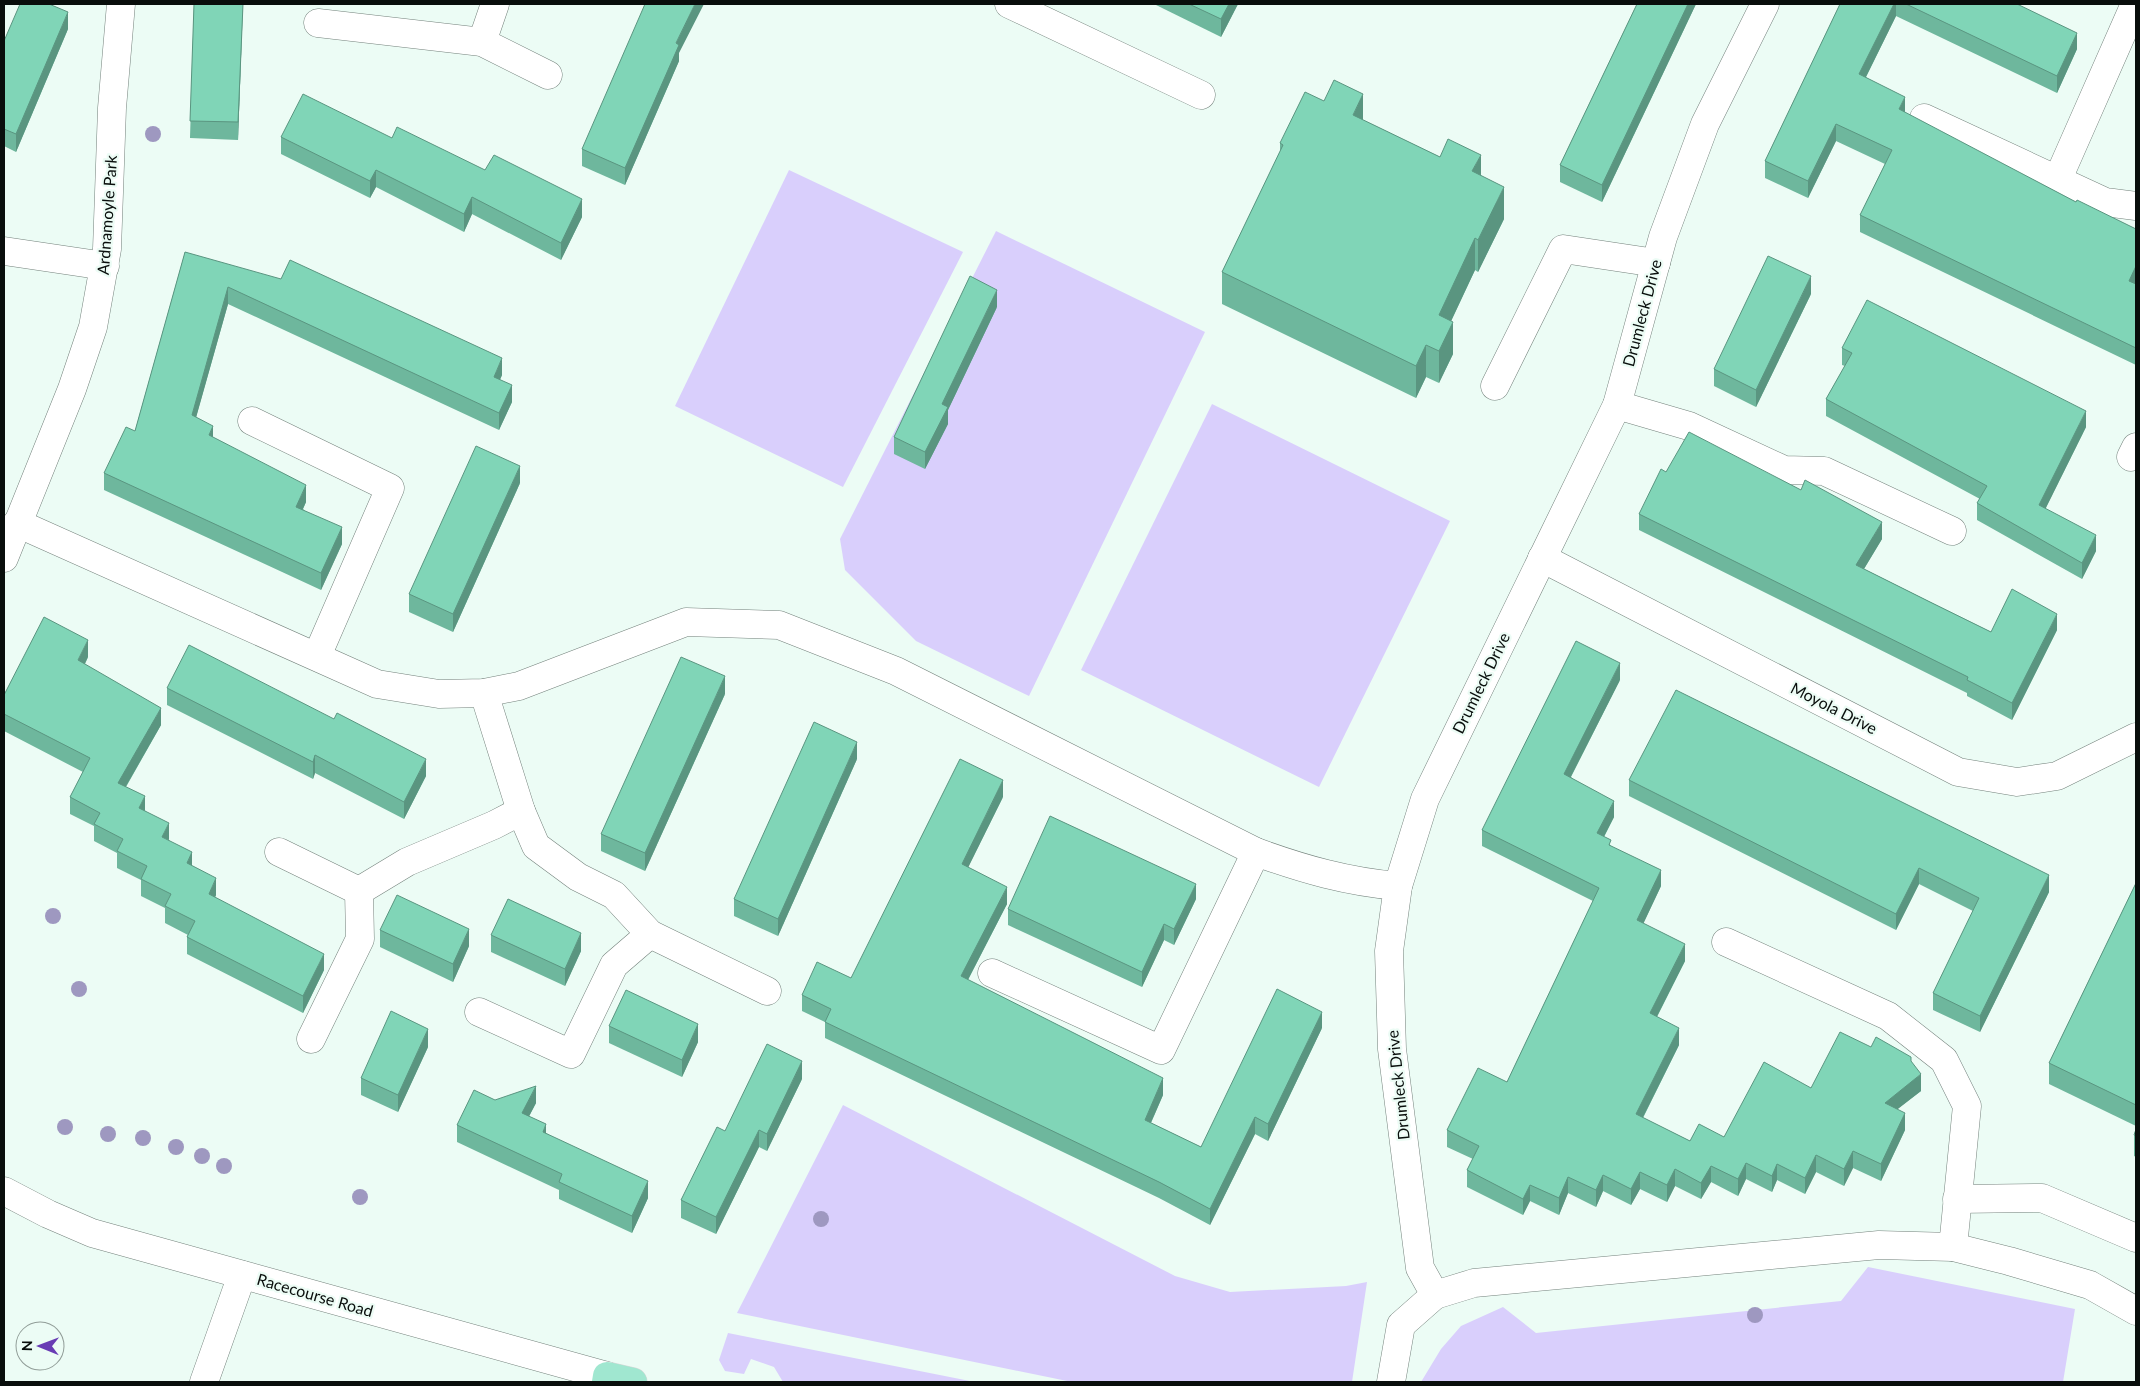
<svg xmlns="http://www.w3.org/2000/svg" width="2140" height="1386" font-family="Lato,sans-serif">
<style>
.green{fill:#d9cffc}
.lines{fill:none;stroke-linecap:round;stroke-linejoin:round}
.minor-casing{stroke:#74827c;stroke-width:29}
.major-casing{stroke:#d8d8d8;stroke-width:29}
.minor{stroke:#fff;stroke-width:28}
.major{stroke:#a0e7d0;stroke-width:28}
.tree{fill:#9e98c0}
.wall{fill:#6eb79d}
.shaded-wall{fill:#5a9580}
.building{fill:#80d5b7;stroke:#5a9580}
.labels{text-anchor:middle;stroke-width:4.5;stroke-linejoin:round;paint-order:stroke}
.street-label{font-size:16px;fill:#090e0c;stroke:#ecfcf5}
</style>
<rect width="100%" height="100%" fill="#ecfcf5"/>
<g class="green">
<polygon points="789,170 963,252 843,487 675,406"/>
<polygon points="996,231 1205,332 1029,696 916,641 845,570 840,539"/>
<polygon points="1212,404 1450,521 1319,787 1081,670"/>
<polygon points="843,1105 1175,1276 1230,1292 1346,1286 1367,1282 1352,1382 1072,1382 737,1313"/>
<polygon points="1868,1267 2075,1309 2063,1382 1421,1382 1441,1349 1461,1326 1503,1307 1536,1333 1841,1301"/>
<polygon points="728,1333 975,1382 783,1382 774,1367 751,1359 744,1374 725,1371 719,1360"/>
</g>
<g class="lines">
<defs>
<g id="minor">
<polyline points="1009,4 1201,95"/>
<polyline points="318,23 482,42 548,75"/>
<polyline points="482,42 495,4"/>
<polyline points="1924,118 2105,202 2136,206"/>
<polyline points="2057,181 2135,4"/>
<polyline points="4,251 105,266"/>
<polyline points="1495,386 1563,249 1656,263"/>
<polyline points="1617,405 1689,426 1784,470 1824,471 1952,531"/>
<polyline points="252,421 390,488 317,656"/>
<polyline points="2131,457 2136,447"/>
<path d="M 17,523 L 377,684 L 439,694 L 484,693 L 519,686 L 686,622 L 779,625 L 896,671 L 1256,852 C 1303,869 1348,882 1398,886"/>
<polyline points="4,558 72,389 93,327 107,249 112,108 121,4"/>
<polyline points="1542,558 1958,772 2017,782 2057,776 2136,737"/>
<polyline points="484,693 521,811 536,846 578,877 614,895 650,934 767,991"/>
<polyline points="279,852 359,891 407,862 494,825 521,811"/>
<polyline points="1726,942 1888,1016 1944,1060 1967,1106 1953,1247"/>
<polyline points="992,973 1161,1050 1256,852"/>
<polyline points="479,1012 571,1054 614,965 650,934"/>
<polyline points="311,1039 360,939 359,891"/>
<polyline points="4,1191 48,1214 92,1233 607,1376"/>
<polyline points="1957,1199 2042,1198 2136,1238"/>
<polyline points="1435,1295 1474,1283 1879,1245 1953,1247 2009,1261 2090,1285 2136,1311"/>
<polyline points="204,1382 242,1275"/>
<polyline points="1391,1382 1401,1325 1435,1295 1420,1268 1392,1049 1389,951 1398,886 1425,799 1617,405 1663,237 1705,124 1765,4"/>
</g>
<polyline id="major" points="606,1382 607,1376 633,1382"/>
</defs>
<use href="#minor" class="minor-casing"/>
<use href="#major" class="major-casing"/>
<use href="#minor" class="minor"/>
<use href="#major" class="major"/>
</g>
<g class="tree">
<circle cx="153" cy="134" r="8"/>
<circle cx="53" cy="916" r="8"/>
<circle cx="79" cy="989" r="8"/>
<circle cx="65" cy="1127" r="8"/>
<circle cx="108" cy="1134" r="8"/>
<circle cx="143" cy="1138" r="8"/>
<circle cx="176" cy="1147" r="8"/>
<circle cx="202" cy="1156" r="8"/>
<circle cx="224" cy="1166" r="8"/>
<circle cx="360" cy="1197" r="8"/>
<circle cx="821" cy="1219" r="8"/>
<circle cx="1755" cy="1315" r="8"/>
</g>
<g class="wall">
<polygon points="194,4 243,4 238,140 190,138"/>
<polygon points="1154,4 1238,4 1221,37"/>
<polygon points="1637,4 1696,4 1602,202 1560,182 1560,165"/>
<polygon points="1840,4 2017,4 2077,49 2057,93 1896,16 1866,77 1905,113 2076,202 2136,229 2136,282 2135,284 2136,284 2136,365 1860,232 1860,215 1885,164 1836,141 1808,198 1765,178 1765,161"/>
<polygon points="68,29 16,152 4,146 4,41"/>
<polygon points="679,53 679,61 625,185 582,166 582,149"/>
<polygon points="1363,120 1440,157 1481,175 1504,219 1478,272 1475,270 1451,321 1453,354 1439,383 1426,377 1416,398 1222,304 1222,272 1280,152 1280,143"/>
<polygon points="281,137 392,138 582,217 561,260 472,214 464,232 376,187 370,198 281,154"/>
<polygon points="185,252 502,375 500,379 512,402 499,430 228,304 196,417 213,438 306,502 303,509 342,544 321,590 104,490 104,473 135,431"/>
<polygon points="1811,294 1756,407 1714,386 1714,369"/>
<polygon points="997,307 948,410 948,424 925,469 894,454 894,437"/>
<polygon points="1842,348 2086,427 2045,509 2096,551 2082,579 1977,520 1977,503 1980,499 1826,416 1826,399 1845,366 1842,365"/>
<polygon points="1666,472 1882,539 1864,569 1991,632 2057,630 2012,720 1967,696 1967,693 1639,530 1639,514"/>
<polygon points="520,483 453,632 409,612 409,594"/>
<polygon points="88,657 85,664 161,725 126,787 169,840 192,866 216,895 215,897 324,970 303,1013 187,954 187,937 188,935 165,923 165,908 141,896 141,880 117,868 117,853 94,841 94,826 70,814 70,797 83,772 4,731 4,695"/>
<polygon points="1620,680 1571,777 1614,817 1604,837 1611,846 1661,886 1643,924 1685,961 1657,1017 1679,1045 1643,1118 1690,1141 1724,1137 1811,1088 1871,1047 1911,1061 1921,1091 1897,1109 1905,1130 1881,1181 1853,1168 1844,1186 1816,1172 1805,1194 1777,1180 1772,1192 1746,1179 1738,1196 1711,1182 1701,1199 1675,1186 1667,1202 1640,1189 1631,1205 1603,1191 1596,1207 1568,1193 1559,1215 1530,1201 1523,1215 1467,1187 1467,1170 1473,1159 1447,1147 1447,1130 1507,1082 1593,901 1482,846 1482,830"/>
<polygon points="167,688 426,776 404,819 315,773 313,779 167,705"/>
<polygon points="725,694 645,871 601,851 601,834"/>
<polygon points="857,759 778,936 734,916 734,899"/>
<polygon points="1629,780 2049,892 1980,1032 1933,1010 1933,993 1973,911 1919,884 1896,930 1629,796"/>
<polygon points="1003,797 968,867 1007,904 968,980 1163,1095 1151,1123 1201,1147 1322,1028 1268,1141 1255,1134 1210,1225 1159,1198 825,1038 825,1022 802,1011 802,995 851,978"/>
<polygon points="2136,883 2136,1126 2049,1084 2049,1063"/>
<polygon points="1196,899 1174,945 1164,940 1142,987 1008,925 1008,909"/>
<polygon points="380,930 469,946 453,982 380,947"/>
<polygon points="491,935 581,951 565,986 491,952"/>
<polygon points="609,1026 698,1042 682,1077 609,1043"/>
<polygon points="428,1047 398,1112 361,1095 361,1078"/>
<polygon points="802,1079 767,1151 759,1147 716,1234 681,1218 681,1200 725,1131"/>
<polygon points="495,1100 536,1103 529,1116 546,1133 648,1198 632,1233 559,1199 559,1190 457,1142 457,1125"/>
<polygon points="2136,1129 2136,1157 2134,1156 2134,1135"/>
</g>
<g class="shaded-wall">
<polygon points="243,4 238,140 238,122"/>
<polygon points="695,4 704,4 679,53 679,61 625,185 625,168 676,43"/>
<polygon points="1229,4 1238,4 1221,37 1221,19"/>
<polygon points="1688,4 1696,4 1602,202 1602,185"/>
<polygon points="1894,4 1896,4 1896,16 1859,91 1859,74"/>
<polygon points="68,12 68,29 16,152 16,134"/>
<polygon points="2077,33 2077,49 2057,93 2057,76"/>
<polygon points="1363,94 1363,126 1353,115"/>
<polygon points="1905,97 1905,113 1899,109"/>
<polygon points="1836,124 1836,141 1808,198 1808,181"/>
<polygon points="1481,155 1481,187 1472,171"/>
<polygon points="376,170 376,187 370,198 370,181"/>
<polygon points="1504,187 1504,219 1478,272 1478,240"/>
<polygon points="472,197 472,214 464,232 464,214"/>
<polygon points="582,199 582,217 561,260 561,243"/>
<polygon points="1475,238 1475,270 1439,347 1439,315"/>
<polygon points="2136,266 2136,282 2129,298 2129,281"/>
<polygon points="1811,276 1811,294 1756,407 1756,390"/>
<polygon points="228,287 228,304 192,432 192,415"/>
<polygon points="997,290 997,307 948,410 948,424 925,469 925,452 942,404"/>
<polygon points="1453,322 1453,354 1439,383 1439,351"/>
<polygon points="1426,345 1426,377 1416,398 1416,366"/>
<polygon points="502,358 502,375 494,394 494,377"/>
<polygon points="512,385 512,402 499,430 499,413"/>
<polygon points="2086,411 2086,427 2039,522 2039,505"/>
<polygon points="213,426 213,443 209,435"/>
<polygon points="520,466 520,483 453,632 453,614"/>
<polygon points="306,485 306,502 296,524 296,507"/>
<polygon points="1882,522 1882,539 1856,582 1856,565"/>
<polygon points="342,527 342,544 321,590 321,573"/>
<polygon points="2096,535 2096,551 2082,579 2082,563"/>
<polygon points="2057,614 2057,630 2012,720 2012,703"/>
<polygon points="88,640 88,657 78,677 78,660"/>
<polygon points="1620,663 1620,680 1564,790 1564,774"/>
<polygon points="725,676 725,694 645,871 645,853"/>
<polygon points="161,708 161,725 118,800 118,783"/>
<polygon points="857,742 857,759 778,936 778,919"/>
<polygon points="315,755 315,773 313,779 313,762"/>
<polygon points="426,759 426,776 404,819 404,802"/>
<polygon points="1003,780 1003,797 962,880 962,864"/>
<polygon points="145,796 145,813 139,808"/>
<polygon points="1614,801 1614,817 1597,850 1597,833"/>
<polygon points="169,823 169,840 162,837"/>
<polygon points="192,852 192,869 187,863"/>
<polygon points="1919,868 1919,884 1896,930 1896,914"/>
<polygon points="1661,870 1661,886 1637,937 1637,920"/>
<polygon points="2049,875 2049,892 1980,1032 1980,1016"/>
<polygon points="216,878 216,895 209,911 209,894"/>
<polygon points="1196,884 1196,899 1174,945 1174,929"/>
<polygon points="1007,887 1007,904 961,993 961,976"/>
<polygon points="1164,924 1164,940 1142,987 1142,972"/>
<polygon points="469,929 469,946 453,982 453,964"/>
<polygon points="581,933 581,951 565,986 565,969"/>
<polygon points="1685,944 1685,961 1650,1030 1650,1013"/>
<polygon points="324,954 324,970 303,1013 303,996"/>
<polygon points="1322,1012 1322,1028 1268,1141 1268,1124"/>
<polygon points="698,1024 698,1042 682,1077 682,1060"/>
<polygon points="1679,1028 1679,1045 1636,1131 1636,1114"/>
<polygon points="428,1029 428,1047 398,1112 398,1095"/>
<polygon points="802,1061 802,1079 767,1151 767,1134"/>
<polygon points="1921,1074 1921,1091 1885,1119 1885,1103"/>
<polygon points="1163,1078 1163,1095 1145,1136 1145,1120"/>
<polygon points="536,1086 536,1103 522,1130 522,1113"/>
<polygon points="1905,1113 1905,1130 1881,1181 1881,1164"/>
<polygon points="1255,1117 1255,1134 1210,1225 1210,1209"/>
<polygon points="546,1124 546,1141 543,1132"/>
<polygon points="759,1130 759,1147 716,1234 716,1217"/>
<polygon points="1853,1151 1853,1168 1844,1186 1844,1169"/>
<polygon points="1816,1155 1816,1172 1805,1194 1805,1178"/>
<polygon points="1746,1163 1746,1179 1738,1196 1738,1179"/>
<polygon points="1777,1164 1777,1180 1772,1192 1772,1176"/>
<polygon points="1711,1166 1711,1182 1701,1199 1701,1183"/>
<polygon points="1675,1169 1675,1186 1667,1202 1667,1185"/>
<polygon points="1640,1172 1640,1189 1631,1205 1631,1189"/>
<polygon points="1603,1175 1603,1191 1596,1207 1596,1190"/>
<polygon points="1568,1177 1568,1193 1559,1215 1559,1198"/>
<polygon points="648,1181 648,1198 632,1233 632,1216"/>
<polygon points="1530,1185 1530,1201 1523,1215 1523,1199"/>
</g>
<g class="building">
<polygon points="20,4 49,4 68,12 16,134 4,129 4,41"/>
<polygon points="194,4 243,4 238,122 190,121"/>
<polygon points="645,4 695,4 676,43 679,45 625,168 582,149"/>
<polygon points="1189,4 1229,4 1221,19"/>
<polygon points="1637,4 1688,4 1602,185 1560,165"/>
<polygon points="1840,4 1894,4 1859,74 1905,97 1899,109 2076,202 2077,200 2136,229 2136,266 2129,281 2136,284 2136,348 1860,215 1892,150 1836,124 1808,181 1765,161"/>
<polygon points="1906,4 2017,4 2077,33 2057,76"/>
<polygon points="1334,80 1363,94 1353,115 1440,157 1448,139 1481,155 1472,171 1504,187 1478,240 1475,238 1439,315 1453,322 1439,351 1426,345 1416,366 1222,272 1283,145 1280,143 1305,92 1324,101"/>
<polygon points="303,94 392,138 397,127 485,170 494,155 582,199 561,243 472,197 464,214 376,170 370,181 281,137"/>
<polygon points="185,252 281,279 290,260 502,358 494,377 512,385 499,413 228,287 192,415 213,426 209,435 306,485 296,507 342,527 321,573 104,473 126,427 135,431"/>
<polygon points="1768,256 1811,276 1756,390 1714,369"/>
<polygon points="970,276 997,290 942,404 948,407 925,452 894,437"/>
<polygon points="1867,300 2086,411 2039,505 2096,535 2082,563 1977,503 1987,486 1826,399 1852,353 1842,348"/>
<polygon points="1689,432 1801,490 1805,480 1882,522 1856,565 1930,602 1991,632 2012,589 2057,614 2012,703 1967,680 1968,677 1639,514 1661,469 1666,472"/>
<polygon points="476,446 520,466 453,614 409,594"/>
<polygon points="44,617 88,640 78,660 161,708 118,783 145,796 139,808 169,823 162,837 192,852 187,863 216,878 209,894 324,954 303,996 187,937 195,921 165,906 171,894 141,879 147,866 117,851 123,839 94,824 100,813 70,797 90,758 4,714 4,695"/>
<polygon points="1576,641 1620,663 1564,774 1614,801 1597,833 1611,840 1609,845 1661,870 1637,920 1685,944 1650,1013 1679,1028 1636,1114 1690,1141 1699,1124 1724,1137 1764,1062 1811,1088 1840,1032 1871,1047 1876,1037 1911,1057 1911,1061 1921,1074 1885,1103 1905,1113 1881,1164 1853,1151 1844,1169 1816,1155 1805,1178 1777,1164 1772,1176 1746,1163 1738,1179 1711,1166 1701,1183 1675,1169 1667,1185 1640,1172 1631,1189 1603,1175 1596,1190 1568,1177 1559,1198 1530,1185 1523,1199 1467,1170 1479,1146 1447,1130 1478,1068 1507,1082 1599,888 1482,830"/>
<polygon points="189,645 334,719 337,713 426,759 404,802 315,755 313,762 167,688"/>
<polygon points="681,657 725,676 645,853 601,834"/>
<polygon points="1676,690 2049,875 1980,1016 1933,993 1979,898 1919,868 1896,914 1629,780"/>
<polygon points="814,722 857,742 778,919 734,899"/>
<polygon points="960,759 1003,780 962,864 1007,887 961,976 1163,1078 1145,1120 1201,1147 1277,989 1322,1012 1268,1124 1255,1117 1210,1209 1159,1182 825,1022 831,1009 802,995 817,962 851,978"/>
<polygon points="1050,816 1196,884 1174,929 1164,924 1142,972 1008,909"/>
<polygon points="2136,883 2136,1105 2049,1063"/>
<polygon points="397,895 469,929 453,964 380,930"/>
<polygon points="508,899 581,933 565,969 491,935"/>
<polygon points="626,990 698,1024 682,1060 609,1026"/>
<polygon points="391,1011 428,1029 398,1095 361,1078"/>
<polygon points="767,1044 802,1061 767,1134 759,1130 716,1217 681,1200 717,1127 725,1131"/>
<polygon points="536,1086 522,1113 546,1124 543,1132 648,1181 632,1216 559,1182 562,1174 457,1125 474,1090 495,1100"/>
<polygon points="2136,1129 2136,1136 2134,1135"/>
</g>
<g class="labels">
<g class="street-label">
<text transform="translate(107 215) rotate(-86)" y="6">Ardnamoyle Park</text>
<text transform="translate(1642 313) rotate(-75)" y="6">Drumleck Drive</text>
<text transform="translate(1481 683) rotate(-64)" y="6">Drumleck Drive</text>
<text transform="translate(1834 708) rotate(27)" y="6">Moyola Drive</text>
<text transform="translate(1398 1085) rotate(-96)" y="6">Drumleck Drive</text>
<text transform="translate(315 1295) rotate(16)" y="6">Racecourse Road</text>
</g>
</g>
<rect width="2140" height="1386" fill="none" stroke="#090e0c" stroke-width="10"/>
<g transform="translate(40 1346) rotate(271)"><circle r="24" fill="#ecfcf5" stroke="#919d98"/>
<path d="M0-4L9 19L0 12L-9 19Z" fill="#683cb4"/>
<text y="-8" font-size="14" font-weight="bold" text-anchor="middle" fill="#090e0c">N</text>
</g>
</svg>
